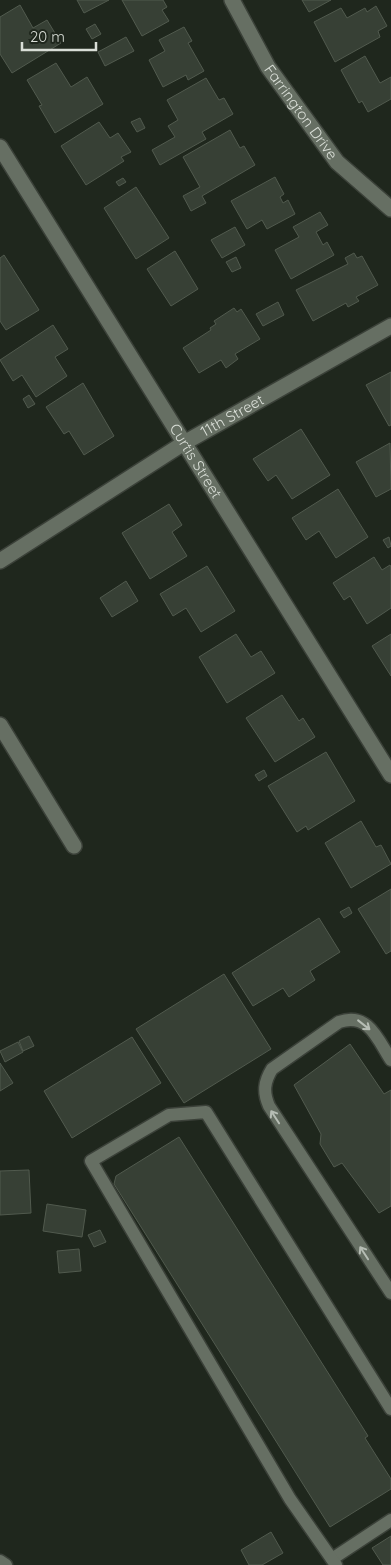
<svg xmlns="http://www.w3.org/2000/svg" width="391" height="1565" font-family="Quicksand,sans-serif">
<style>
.building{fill:#374035;stroke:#515a4e}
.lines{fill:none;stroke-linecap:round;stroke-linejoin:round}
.service-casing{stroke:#3b4139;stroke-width:15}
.minor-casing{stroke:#3b4139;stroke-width:18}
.tertiary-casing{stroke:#3b4139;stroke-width:18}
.service{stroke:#666f63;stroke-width:12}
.minor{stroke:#666f63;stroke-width:15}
.tertiary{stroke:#666f63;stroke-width:15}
.oneway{stroke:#b6bdb4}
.labels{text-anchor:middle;stroke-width:4.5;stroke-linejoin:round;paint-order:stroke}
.street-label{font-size:15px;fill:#d9ded7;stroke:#1f271d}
</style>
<rect width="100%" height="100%" fill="#1f271d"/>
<g class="building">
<polygon points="77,0 109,0 84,13"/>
<polygon points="122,0 163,0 167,7 162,10 169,21 142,36"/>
<polygon points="302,0 331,0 309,12"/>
<polygon points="20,5 33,28 47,20 61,43 12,73 0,54 0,17"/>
<polygon points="376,6 387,26 378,31 380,37 335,62 314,22 341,8 347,18 365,8 367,12"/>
<polygon points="95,24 101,34 92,39 86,29"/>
<polygon points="184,27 192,41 188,43 204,71 188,80 186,75 163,87 149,60 165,51 159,40"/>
<polygon points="126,37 134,51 105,66 98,52"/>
<polygon points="365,56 380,83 391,77 391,99 368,112 362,101 359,103 341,70"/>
<polygon points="56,63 71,87 87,77 103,104 55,133 39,106 42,105 27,80"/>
<polygon points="206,78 219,100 224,98 233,114 202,132 206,139 160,165 152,150 175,137 168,126 178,120 167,100"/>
<polygon points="140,118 145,128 137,132 131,122"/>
<polygon points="99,122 110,138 118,133 131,152 121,157 124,161 86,185 61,146"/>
<polygon points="230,130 240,148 244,146 255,165 202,196 206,203 191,211 183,196 200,187 183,157"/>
<polygon points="275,177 284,194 280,197 283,203 288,200 295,214 267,229 262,220 247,229 231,201"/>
<polygon points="123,178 126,182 119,186 116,182"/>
<polygon points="136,187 169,238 136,259 104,208"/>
<polygon points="320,212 328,225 316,232 323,245 327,242 334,255 291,279 275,250 299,237 293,227"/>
<polygon points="235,227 245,245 222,258 211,240"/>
<polygon points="175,251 198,289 171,306 147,269"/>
<polygon points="354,253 357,258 362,256 378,285 356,297 359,301 348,307 346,303 313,321 296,290 348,264 345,258"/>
<polygon points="4,255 39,310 6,330 0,321 0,258"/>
<polygon points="236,257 241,268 232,272 226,262"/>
<polygon points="278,302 284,315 263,326 256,314"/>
<polygon points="234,308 237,312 241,309 260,339 235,354 238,359 226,368 221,360 199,373 183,348 211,330 210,328 216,324 214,321"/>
<polygon points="53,325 68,349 55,357 67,376 36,397 22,375 13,381 0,360"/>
<polygon points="391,372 391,425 389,426 366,385"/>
<polygon points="83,383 114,436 84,455 69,431 64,434 46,407"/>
<polygon points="29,395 35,404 28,408 23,399"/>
<polygon points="301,429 330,475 292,499 276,475 268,481 253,459"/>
<polygon points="390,443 391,489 376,497 356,462"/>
<polygon points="338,489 368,537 336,558 319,531 306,540 292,518"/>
<polygon points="169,504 182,525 172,532 187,556 150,579 122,533"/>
<polygon points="389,537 391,546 388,548 383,540"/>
<polygon points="374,557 382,570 390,565 391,567 391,608 367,624 350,596 344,600 333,583"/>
<polygon points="207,566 235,611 201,632 186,608 173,616 160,594"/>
<polygon points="126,581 138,601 112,617 100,598"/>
<polygon points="236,634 251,657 261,651 275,673 227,703 199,657"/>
<polygon points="391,634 391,676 372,646"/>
<polygon points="282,695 299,721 303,718 315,737 275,762 246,718"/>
<polygon points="326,752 355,801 308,830 306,826 297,832 268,786"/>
<polygon points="264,770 267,776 259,781 255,775"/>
<polygon points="361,821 376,847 381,845 391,864 351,888 325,843"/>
<polygon points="391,889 391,951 386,954 358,909"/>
<polygon points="349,907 352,913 344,918 340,912"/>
<polygon points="319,918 340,952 310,971 315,980 289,997 283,988 253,1006 232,973"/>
<polygon points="224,974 271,1049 184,1103 136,1029"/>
<polygon points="29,1036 34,1046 23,1051 19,1041"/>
<polygon points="132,1037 161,1083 72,1138 44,1091"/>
<polygon points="18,1042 23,1052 5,1062 0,1051"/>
<polygon points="350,1044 384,1094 391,1090 391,1206 379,1213 342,1163 334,1167 320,1144 321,1134 294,1085"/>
<polygon points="0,1063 13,1083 0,1091"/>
<polygon points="179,1137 368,1436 365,1438 391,1479 391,1489 330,1527 114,1184 116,1176"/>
<polygon points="29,1170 31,1213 0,1215 0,1171"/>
<polygon points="47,1204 86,1210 82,1237 43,1231"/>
<polygon points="100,1230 106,1242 94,1247 88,1235"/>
<polygon points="79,1249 81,1271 59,1273 57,1251"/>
<polygon points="271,1532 283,1553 262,1565 249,1565 241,1550"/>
<polygon points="391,1536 391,1565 383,1565 372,1548"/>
</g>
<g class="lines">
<defs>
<g id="service">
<path d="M 391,1060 C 377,1038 368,1012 339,1022 L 272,1069 C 264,1082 263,1092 269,1106 L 391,1293"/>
<polyline points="332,1559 391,1520"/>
<polyline points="0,1561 6,1565"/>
<polyline points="336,1565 290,1499 91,1161 169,1115 206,1112 391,1409"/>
</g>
<g id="minor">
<path id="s1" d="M 0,147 L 391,775"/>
<path id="s2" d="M 0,561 L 184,443 L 391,326"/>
<polyline points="0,725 74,846"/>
</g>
<g id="tertiary">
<path id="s3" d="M 232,0 L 268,67 L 337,162 L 391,209"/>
</g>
</defs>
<use href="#service" class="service-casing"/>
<use href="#minor" class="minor-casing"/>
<use href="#tertiary" class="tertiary-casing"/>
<use href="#service" class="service"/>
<use href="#minor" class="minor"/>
<use href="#tertiary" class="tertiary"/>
</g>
<defs><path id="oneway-shaft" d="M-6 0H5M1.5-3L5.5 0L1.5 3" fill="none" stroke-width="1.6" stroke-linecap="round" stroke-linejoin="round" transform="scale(1.25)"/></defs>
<g class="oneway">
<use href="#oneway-shaft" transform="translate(364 1025) rotate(38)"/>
<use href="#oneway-shaft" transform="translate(275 1117) rotate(-123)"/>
<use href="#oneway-shaft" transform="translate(364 1253) rotate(-123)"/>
</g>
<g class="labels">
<g class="street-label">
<text dy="5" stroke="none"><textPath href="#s3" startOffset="132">Farrington Drive</textPath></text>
<text dy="5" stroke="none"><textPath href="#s2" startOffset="274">11th Street</textPath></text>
<text dy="5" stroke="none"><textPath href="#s1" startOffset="370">Curtis Street</textPath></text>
</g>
</g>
<path d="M22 42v8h74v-8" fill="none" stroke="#d9ded7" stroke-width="2.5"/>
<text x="30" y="42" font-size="15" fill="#d9ded7" stroke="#1f271d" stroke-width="4" paint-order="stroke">20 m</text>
</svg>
